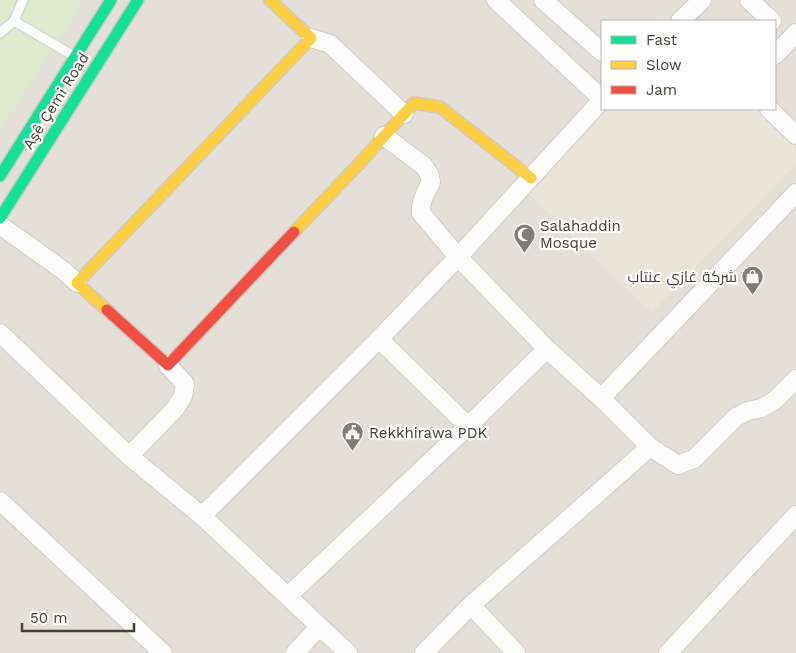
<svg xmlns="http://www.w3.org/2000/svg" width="796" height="653" font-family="'Work Sans',Cairo,sans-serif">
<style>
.residential{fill:#e4e0d7;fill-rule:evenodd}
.education{fill:#eae5d9}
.green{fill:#ddeacb}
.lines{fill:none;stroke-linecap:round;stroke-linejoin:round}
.lane-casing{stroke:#ceccc7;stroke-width:11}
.street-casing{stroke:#ceccc7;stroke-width:20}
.fast-casing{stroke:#cecbc1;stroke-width:14}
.slow-casing{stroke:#cecbc1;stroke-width:14}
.jam-casing{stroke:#cecbc1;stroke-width:14}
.lane{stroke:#fdfcfc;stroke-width:9}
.street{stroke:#fdfcfc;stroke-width:18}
.fast{stroke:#16e098;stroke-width:11}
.slow{stroke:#ffcf43;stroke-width:11}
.jam{stroke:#f24e42;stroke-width:11}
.labels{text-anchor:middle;stroke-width:4.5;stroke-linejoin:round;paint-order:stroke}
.street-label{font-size:15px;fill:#454036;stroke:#fff}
.poi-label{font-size:15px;fill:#454036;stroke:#fff;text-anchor:start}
</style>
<rect width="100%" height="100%" fill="#f0eeea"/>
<path class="residential" d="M 0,0 L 796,0 L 796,653 L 0,653 ZM 602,21 L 775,21 L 775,109 L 602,109 Z"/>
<polygon class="education" points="606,109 755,109 796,149 796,164 651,313 526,191"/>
<polygon class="green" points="0,0 84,0 0,131"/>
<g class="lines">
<defs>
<g id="lane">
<polyline points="14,21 74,56"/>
<polyline points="0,33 14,21 23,0"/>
</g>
<g id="street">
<polyline points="496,0 602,99"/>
<polyline points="543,0 602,52"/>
<polyline points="749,0 772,21"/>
<polyline points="680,21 702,0"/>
<polyline points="311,38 330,44 404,114"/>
<polyline points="775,55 796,33"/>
<polyline points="769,109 796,135"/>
<path d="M 384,136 L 424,166 L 429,174 L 431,182 C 426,193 420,201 421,213 L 458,257 L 547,349 L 601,398 L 796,193"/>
<polyline points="0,225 64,271 77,283"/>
<polyline points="0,333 129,456 202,516 348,653"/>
<polyline points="379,339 468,426"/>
<polyline points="601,398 650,447 678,465 694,459 736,417 748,411 762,408 775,400 796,379"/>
<polyline points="129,456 175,409 183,396 185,384 168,365"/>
<polyline points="0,501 163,653"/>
<polyline points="202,516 379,339 458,257 602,100"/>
<polyline points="288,596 468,426 547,349"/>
<polyline points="471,605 516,653"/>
<polyline points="295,653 319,627"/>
<polyline points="424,653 471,605 650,447"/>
<polyline points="668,653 796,515"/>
</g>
<g id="fast">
<polyline points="0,176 111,0"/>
<polyline points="0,218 138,0"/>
</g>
<g id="slow">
<polyline points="294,232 357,166 414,103 440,107 531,178"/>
<polyline points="107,310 77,283 311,38 270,0"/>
</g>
<polyline id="jam" points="107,310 168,365 294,232"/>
</defs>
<use href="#lane" class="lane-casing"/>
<use href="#street" class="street-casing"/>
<use href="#fast" class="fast-casing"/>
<use href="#slow" class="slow-casing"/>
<use href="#jam" class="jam-casing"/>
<use href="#lane" class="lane"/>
<use href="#street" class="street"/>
<use href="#fast" class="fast"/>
<use href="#slow" class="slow"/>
<use href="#jam" class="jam"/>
</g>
<defs>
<symbol id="mosque-pin" viewBox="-11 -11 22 30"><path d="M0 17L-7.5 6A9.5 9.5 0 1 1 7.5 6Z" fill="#817d75" stroke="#fff"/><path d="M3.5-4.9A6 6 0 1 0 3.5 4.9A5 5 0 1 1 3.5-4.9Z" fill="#fff"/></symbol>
<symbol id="shop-pin" viewBox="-11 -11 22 30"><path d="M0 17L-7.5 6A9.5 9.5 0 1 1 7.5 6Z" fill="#817d75" stroke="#fff"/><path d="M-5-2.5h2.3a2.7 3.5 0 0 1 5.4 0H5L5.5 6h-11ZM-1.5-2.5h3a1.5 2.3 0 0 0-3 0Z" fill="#fff"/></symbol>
<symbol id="civic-pin" viewBox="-11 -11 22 30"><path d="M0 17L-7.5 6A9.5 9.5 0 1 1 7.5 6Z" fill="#817d75" stroke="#fff"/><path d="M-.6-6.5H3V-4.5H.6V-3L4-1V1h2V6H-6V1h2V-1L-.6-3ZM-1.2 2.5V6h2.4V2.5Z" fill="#fff"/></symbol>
</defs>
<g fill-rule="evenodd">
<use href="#mosque-pin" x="512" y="222" width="25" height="34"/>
<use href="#shop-pin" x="740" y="264" width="25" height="34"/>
<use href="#civic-pin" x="340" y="420" width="25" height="34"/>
</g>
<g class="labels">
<g class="street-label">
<text transform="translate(56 101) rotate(-58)" y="5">Aşê Çemi Road</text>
</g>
<g class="poi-label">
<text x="540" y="231">Salahaddin<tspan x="540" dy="17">Mosque</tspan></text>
<text x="737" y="282" text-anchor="end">شركة غازي عنتاب</text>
<text x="369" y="438">Rekkhirawa PDK</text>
</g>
</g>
<rect x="601" y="20" width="175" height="90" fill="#ffffff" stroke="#b5b3af"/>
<rect x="611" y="36" width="25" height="8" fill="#16e098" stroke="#b5b3af"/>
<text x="646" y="45" font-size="15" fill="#454036">Fast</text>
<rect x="611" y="61" width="25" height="8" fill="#ffcf43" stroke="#b5b3af"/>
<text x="646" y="70" font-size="15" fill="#454036">Slow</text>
<rect x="611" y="86" width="25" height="8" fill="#f24e42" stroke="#b5b3af"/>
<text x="646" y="95" font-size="15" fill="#454036">Jam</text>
<path d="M22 623v8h112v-8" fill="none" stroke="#454036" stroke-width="2.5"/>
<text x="30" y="623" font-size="15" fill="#454036" stroke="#ffffff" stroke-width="4" paint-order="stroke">50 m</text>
</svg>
